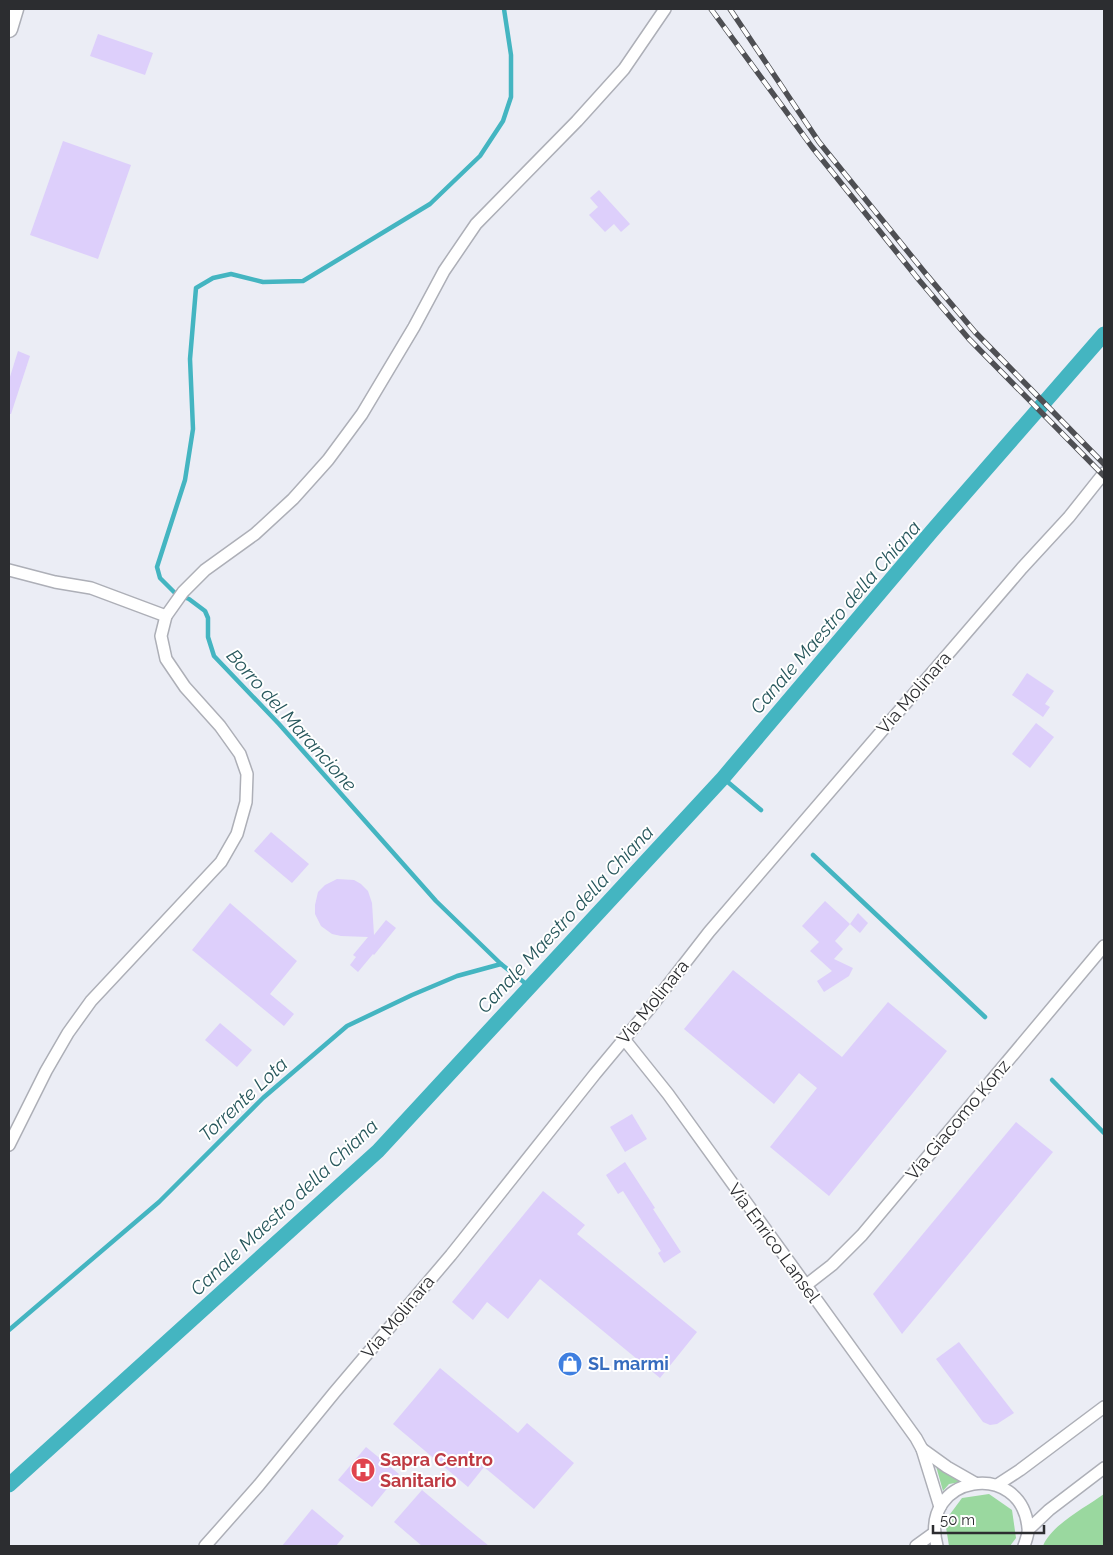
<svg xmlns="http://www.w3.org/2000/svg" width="1113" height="1555" font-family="Raleway,sans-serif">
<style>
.green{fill:#9ad89f}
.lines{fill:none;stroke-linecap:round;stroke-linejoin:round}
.stream{stroke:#44b5c1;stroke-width:4.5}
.canal{stroke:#44b5c1;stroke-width:15}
.building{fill:#ddcffb}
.minor-casing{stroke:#adafb7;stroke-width:14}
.secondary-casing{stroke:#adafb7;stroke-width:19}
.minor{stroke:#fff;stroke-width:11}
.secondary{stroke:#fff;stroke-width:16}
.rail-casing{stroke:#4e4f53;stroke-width:5.5}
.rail{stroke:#fff;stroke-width:4;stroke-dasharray:11;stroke-linecap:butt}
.labels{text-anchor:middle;stroke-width:4;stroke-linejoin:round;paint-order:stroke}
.street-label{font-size:18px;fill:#2c2d30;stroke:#fff}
.shop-label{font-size:18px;font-weight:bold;fill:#366cbe;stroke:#fff;text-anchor:start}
.health-label{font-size:18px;font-weight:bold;fill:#be3a42;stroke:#fff;text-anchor:start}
.water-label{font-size:19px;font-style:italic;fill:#27575c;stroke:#fff}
</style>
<rect width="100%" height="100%" fill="#ebedf5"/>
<g class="green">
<polygon points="936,1466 961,1482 949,1484 943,1491"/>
<polygon points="989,1494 1012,1510 1016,1538 1010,1546 949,1546 945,1521 962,1498"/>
<path d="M 1104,1494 L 1104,1546 L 1043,1546 C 1051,1525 1086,1507 1104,1494 Z"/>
</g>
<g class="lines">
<g class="stream">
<polyline points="723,778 761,810"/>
<polyline points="813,855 985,1017"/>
<polyline points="501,964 436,901 279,724 214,656 208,637 208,618 205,611 189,599 176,594 160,578 157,567 185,480 193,429 190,359 196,288 213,278 231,274 263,282 303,281 430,204 480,156 503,121 511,97 511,55 504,9"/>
<polyline points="1052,1080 1104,1133"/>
<polyline points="9,1330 159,1202 263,1098 347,1026 412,995 457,976 501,964 530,987"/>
</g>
<polyline class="canal" points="9,1485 378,1151 723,778 932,531 1104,334"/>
</g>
<g class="building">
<polygon points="98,34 153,53 145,75 90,56"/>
<polygon points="63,141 131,165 98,259 30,235"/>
<polygon points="599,190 630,224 621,232 614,224 605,232 589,215 598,207 590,198"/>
<polygon points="18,351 30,356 11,414 9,414 9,380"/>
<polygon points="1027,673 1054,691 1045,704 1050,707 1043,717 1012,695"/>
<polygon points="1036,723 1054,737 1030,768 1012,754"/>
<polygon points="271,832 309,864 292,883 254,851"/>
<polygon points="337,879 354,880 361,884 368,891 372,903 374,935 386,920 396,928 374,955 373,954 358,972 350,965 356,957 353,955 368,937 341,936 332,934 321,926 315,914 315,905 318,892 325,885"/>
<polygon points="825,901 850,924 858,913 868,923 860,933 850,924 835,941 843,949 834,959 853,968 849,976 824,992 817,981 832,971 810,951 819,942 802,926"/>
<polygon points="230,903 297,961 270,994 294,1014 284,1026 192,950"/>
<polygon points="733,970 842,1057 888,1002 947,1051 829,1196 770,1147 817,1088 799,1073 774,1104 684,1029"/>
<polygon points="220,1023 252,1050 237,1067 205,1040"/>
<polygon points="632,1114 647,1139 625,1152 610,1127"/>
<polygon points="1016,1122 1053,1152 902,1334 873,1294"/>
<polygon points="625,1162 655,1208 653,1209 681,1252 664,1263 658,1253 661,1251 623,1191 618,1194 606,1175"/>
<polygon points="543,1191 585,1225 577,1234 697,1332 660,1378 540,1279 508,1319 487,1302 473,1320 452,1302"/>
<polygon points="959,1342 1014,1413 997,1424 990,1425 983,1422 936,1359"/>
<polygon points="440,1368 518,1433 527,1423 574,1463 534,1509 484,1467 468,1487 393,1424"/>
<polygon points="366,1447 399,1474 372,1507 338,1480"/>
<polygon points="422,1490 467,1528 489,1546 422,1546 394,1522"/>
<polygon points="312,1509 344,1536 336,1546 282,1546"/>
</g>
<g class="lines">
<defs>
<g id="minor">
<polyline points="9,570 55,582 91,588 166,616"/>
<polyline points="624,1039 668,1094 916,1438 922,1449 940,1507"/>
<polyline points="9,1145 46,1071 68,1033 91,1001 221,862 237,834 246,802 247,774 240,754 220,726 185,687 166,659 161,636 166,616 183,592 205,570 255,534 293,499 328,460 362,414 414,327 444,271 476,224 577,121 624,69 665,9"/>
<polyline points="805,1286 832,1265 862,1235 1104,946"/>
<polyline points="922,1449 947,1467 975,1483"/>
<polyline points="997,1485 1020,1470 1104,1407"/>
<polyline points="1029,1529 1049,1510 1104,1468"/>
<polyline points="205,1546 259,1485 334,1393 451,1255 595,1074 650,1008 709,932 1022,568 1069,517 1104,473"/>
<polyline points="916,1546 934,1533"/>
<path d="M 937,1546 C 918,1474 1022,1459 1028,1528 C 1029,1533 1026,1540 1024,1546"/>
</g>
<polyline id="secondary" points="9,29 15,9"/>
</defs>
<use href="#minor" class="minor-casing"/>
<use href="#secondary" class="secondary-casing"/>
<use href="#minor" class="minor"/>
<use href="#secondary" class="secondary"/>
<defs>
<g id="rail">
<polyline points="711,9 812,147 919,280 969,339 1104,476"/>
<polyline points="730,9 819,142 926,274 975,332 1104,464"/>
</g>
</defs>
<use href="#rail" class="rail-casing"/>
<use href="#rail" class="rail"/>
</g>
<defs>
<symbol id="shop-disc" viewBox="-11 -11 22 22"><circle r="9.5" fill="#3f7fe0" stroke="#fff"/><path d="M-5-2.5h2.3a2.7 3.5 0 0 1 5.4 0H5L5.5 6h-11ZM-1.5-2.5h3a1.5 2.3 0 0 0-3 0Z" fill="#fff"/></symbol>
<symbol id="hospital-disc" viewBox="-11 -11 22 22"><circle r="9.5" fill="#e0444e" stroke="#fff"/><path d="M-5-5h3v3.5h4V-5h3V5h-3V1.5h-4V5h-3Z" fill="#fff"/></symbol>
</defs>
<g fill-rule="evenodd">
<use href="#shop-disc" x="556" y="1350" width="28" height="28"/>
<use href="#hospital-disc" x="349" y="1456" width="28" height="28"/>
</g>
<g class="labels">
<g class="street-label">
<text transform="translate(914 693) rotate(-49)" y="6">Via Molinara</text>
<text transform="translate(653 1002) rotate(-51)" y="6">Via Molinara</text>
<text transform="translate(958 1120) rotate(-50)" y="6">Via Giacomo Konz</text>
<text transform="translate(774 1243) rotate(54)" y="6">Via Enrico Lansel</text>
<text transform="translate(398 1317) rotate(-50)" y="6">Via Molinara</text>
</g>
<g class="shop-label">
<text x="588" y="1370">SL marmi</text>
</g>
<g class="health-label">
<text x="380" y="1466">Sapra Centro<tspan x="380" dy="21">Sanitario</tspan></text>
</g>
<g class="water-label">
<text transform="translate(835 617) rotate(-49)" y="7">Canale Maestro della Chiana</text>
<text transform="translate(292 720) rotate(48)" y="7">Borro del Marancione</text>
<text transform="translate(565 919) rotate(-47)" y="7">Canale Maestro della Chiana</text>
<text transform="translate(243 1099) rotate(-43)" y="7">Torrente Lota</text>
<text transform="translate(284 1207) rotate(-43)" y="7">Canale Maestro della Chiana</text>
</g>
</g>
<rect width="1113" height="1555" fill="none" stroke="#2c2d30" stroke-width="20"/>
<path d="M933 1525v8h111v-8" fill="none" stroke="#2c2d30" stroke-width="2.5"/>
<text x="940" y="1525" font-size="15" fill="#2c2d30" stroke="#ffffff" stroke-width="4" paint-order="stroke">50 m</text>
</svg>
